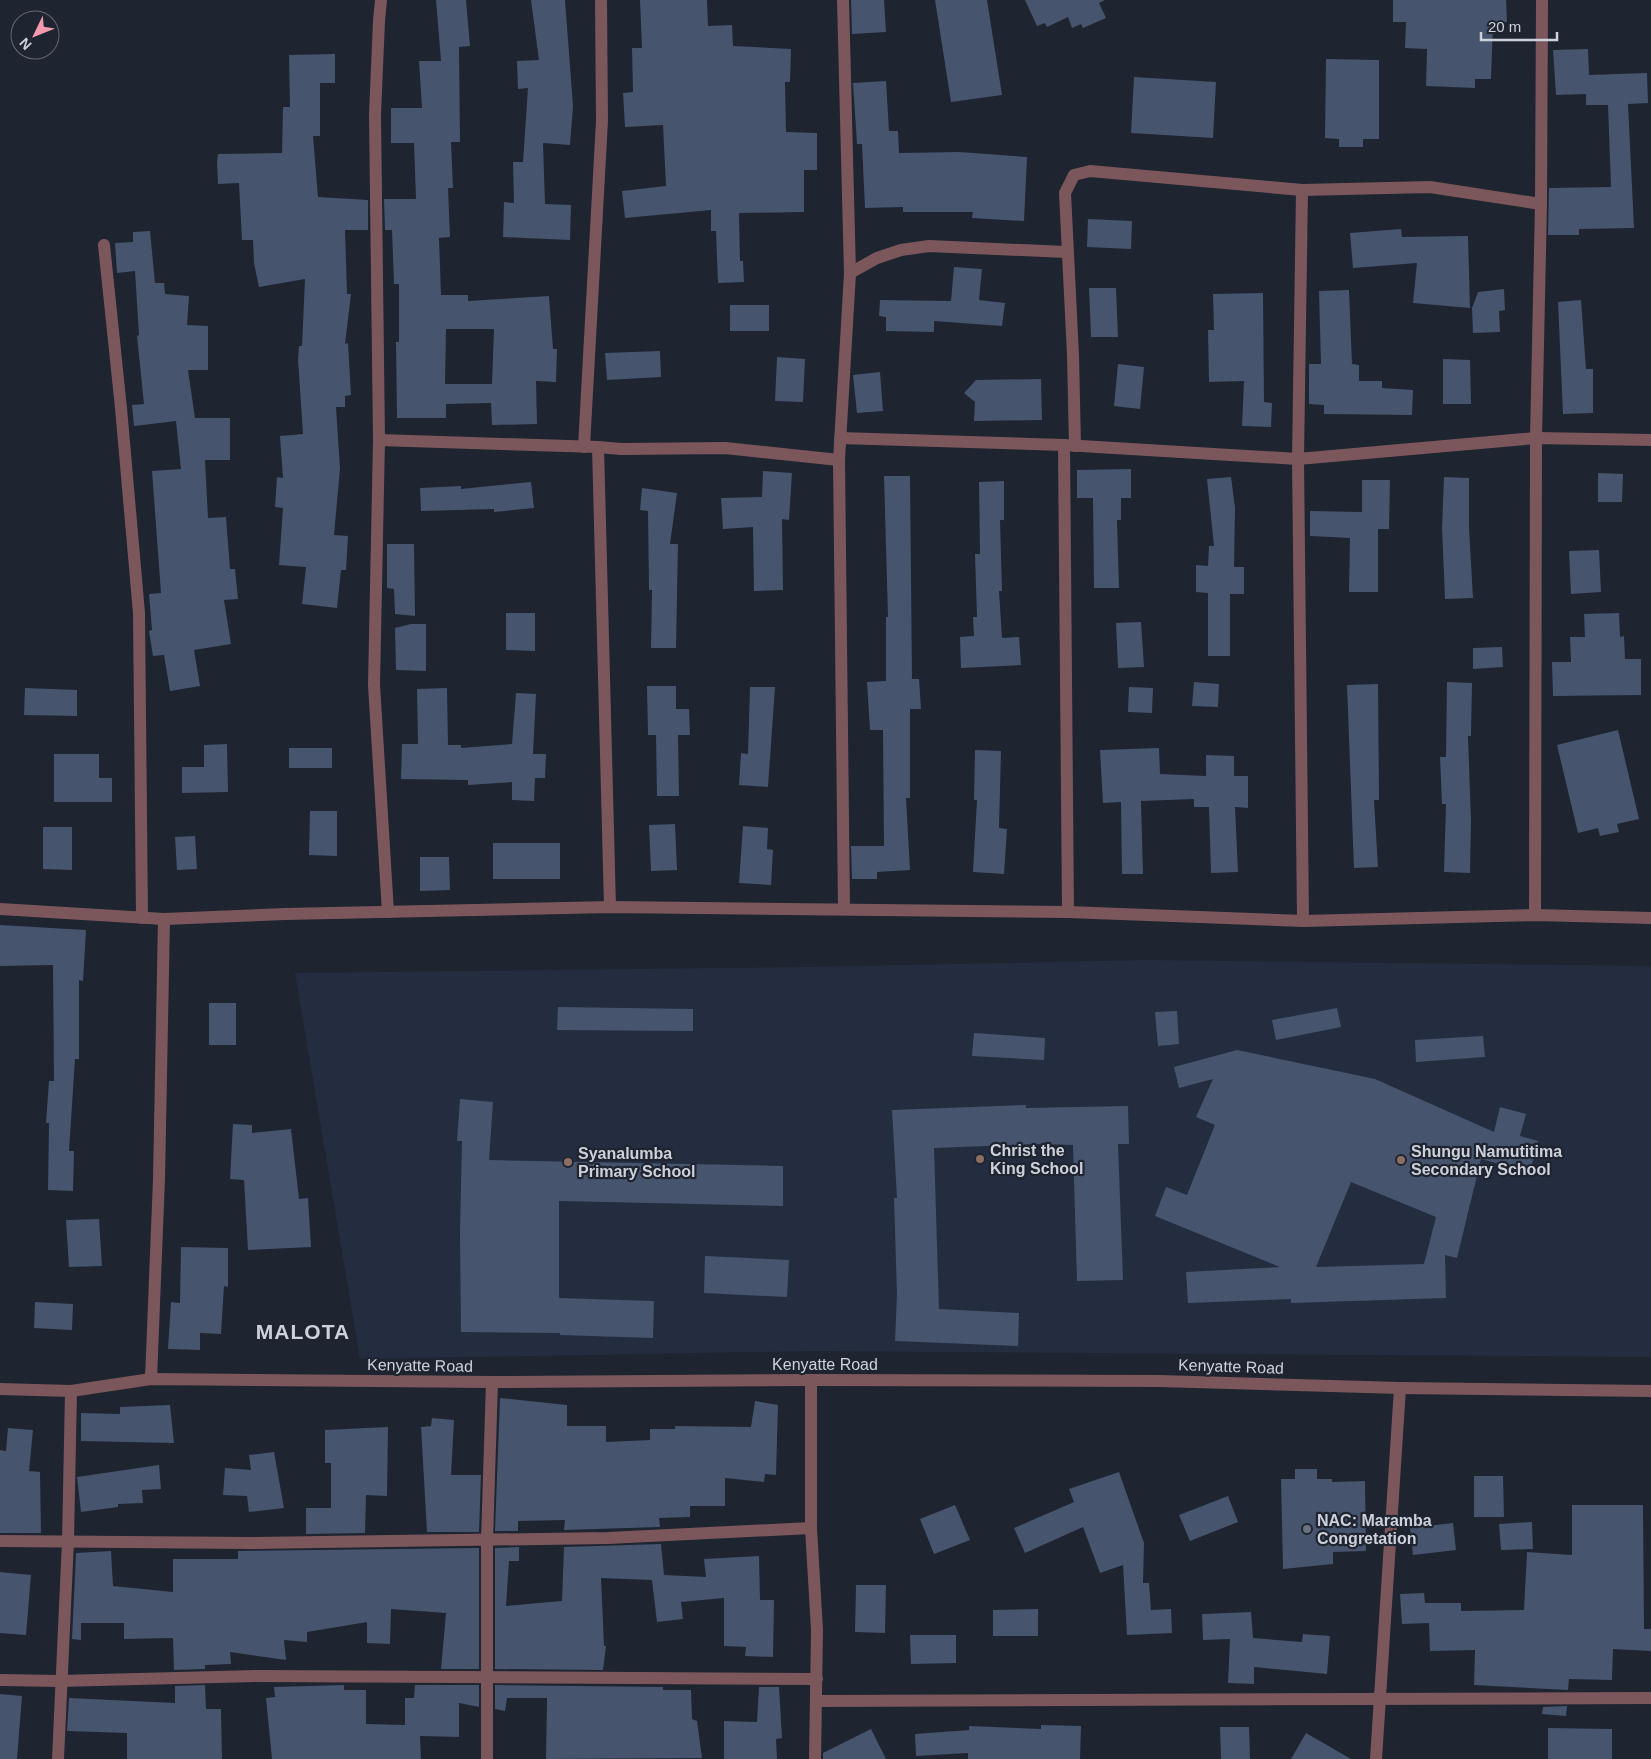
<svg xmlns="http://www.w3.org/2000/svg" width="1651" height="1759" font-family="Arial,sans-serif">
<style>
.built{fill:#242d3f}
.building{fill:#46546e;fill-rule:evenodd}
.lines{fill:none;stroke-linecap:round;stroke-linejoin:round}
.minor{stroke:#7b575b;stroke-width:12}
.education-dot{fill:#8d6e63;stroke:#1e2430;stroke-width:2}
.worship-dot{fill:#6b7280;stroke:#1e2430;stroke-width:2}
.labels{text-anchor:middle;stroke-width:4.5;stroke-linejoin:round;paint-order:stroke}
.poi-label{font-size:16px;font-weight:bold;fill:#cdd1da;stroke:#1e2430;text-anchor:start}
.street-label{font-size:16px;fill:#cdd1da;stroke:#1e2430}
.district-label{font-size:21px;font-weight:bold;letter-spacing:1px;fill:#cdd1da;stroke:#1e2430}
</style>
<rect width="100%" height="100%" fill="#1e2430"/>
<polygon class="built" points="1148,960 1651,966 1651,1357 812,1351 360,1359 295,973 806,967"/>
<g class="building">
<path d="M 436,0 L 466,0 L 470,46 L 459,47 L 460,142 L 451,142 L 453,188 L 448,188 L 450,237 L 439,238 L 441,295 L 468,295 L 468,301 L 549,296 L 553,349 L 557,349 L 556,382 L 536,381 L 537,424 L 492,425 L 491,403 L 446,404 L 446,418 L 397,418 L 396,342 L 399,342 L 399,284 L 394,284 L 392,230 L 385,230 L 384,199 L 416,199 L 414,143 L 391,143 L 391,108 L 422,108 L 419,61 L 441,61 ZM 446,329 L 494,329 L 492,384 L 445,384 Z"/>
<polygon points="531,0 565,0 573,106 570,145 543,143 545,204 571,205 570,240 503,237 504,202 514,203 513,162 523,162 528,88 518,89 517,61 539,60"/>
<polygon points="640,0 707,0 708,26 732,25 733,46 791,49 790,82 785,82 786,132 817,133 817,170 804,170 804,212 739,213 740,261 743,261 744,282 718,283 716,231 711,231 711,210 625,218 622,191 666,186 663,125 625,127 623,93 633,92 632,48 642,48"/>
<polygon points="851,0 884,0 886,32 852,34"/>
<polygon points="935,0 987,0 1002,95 951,102"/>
<polygon points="1025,0 1105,0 1099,3 1106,18 1083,28 1081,24 1072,28 1068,17 1047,27 1045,23 1037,26"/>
<polygon points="1393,0 1506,0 1507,22 1493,22 1491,79 1475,79 1475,88 1426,86 1427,49 1405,48 1406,22 1393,22"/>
<polygon points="1588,49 1589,75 1647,73 1648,103 1628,104 1634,228 1579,229 1579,235 1548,235 1549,188 1611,187 1608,105 1586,105 1586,94 1556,95 1553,50"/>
<polygon points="335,54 335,83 320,83 320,136 313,136 318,197 368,200 368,230 345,230 347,294 351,294 345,344 348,343 351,395 345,396 345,407 336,407 340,469 334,535 348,536 346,570 341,570 337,608 302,604 306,567 279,565 283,508 275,507 277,477 283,478 280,436 303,434 298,360 299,346 302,346 305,279 259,287 254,263 253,240 242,240 239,183 218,184 217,162 218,154 282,153 283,107 290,107 289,55"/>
<polygon points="1326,59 1379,60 1379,139 1363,139 1363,147 1339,147 1339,139 1325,138"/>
<polygon points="1134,77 1216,82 1213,138 1131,133"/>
<polygon points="886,81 889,131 898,131 899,153 959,152 1027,157 1024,221 972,218 973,212 903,212 903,207 865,208 862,144 857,144 853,83"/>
<polygon points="1088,219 1132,221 1131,249 1087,247"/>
<polygon points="1401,229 1402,237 1468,236 1470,308 1413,303 1417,263 1353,268 1350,233"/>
<polygon points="150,231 155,283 164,283 165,294 189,296 187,325 208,326 208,370 188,370 195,418 230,418 230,460 205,460 208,518 226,517 230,569 235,569 238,599 224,600 231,644 194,650 200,686 170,691 164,655 153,656 149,631 152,630 149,594 161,593 152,471 181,469 176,421 134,426 132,405 144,404 137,336 139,335 135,271 117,273 115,243 133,242 133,232"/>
<polygon points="954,267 982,269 979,300 1005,303 1002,326 934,321 934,332 886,331 886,317 879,316 880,300 951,301"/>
<polygon points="1089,288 1116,288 1118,337 1091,337"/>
<polygon points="1504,289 1505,310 1499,311 1500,332 1473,333 1472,308 1478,292"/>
<polygon points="1349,290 1352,364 1359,365 1359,381 1382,381 1382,388 1413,390 1412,415 1324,414 1324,405 1309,404 1309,364 1321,364 1319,291"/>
<polygon points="1263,293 1264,402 1272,403 1271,427 1242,426 1244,381 1209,382 1208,330 1214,330 1213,294"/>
<polygon points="1581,300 1586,369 1593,369 1593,413 1563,414 1558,302"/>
<rect x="730" y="305" width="39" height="26"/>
<polygon points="660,351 661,377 607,380 605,353"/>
<polygon points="777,357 805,359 803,402 775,401"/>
<polygon points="1443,359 1470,360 1471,404 1443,404"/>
<polygon points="1118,364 1144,367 1140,409 1114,406"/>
<polygon points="880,372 883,411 857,413 853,375"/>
<polygon points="1041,379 1042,420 974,421 975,402 964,393 976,380"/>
<polygon points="1131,469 1131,498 1121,498 1121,520 1117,520 1119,588 1094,588 1093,498 1077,498 1077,470"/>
<polygon points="763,471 792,473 789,520 782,519 783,590 754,591 753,527 723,529 721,498 762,497"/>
<polygon points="1598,473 1623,474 1622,502 1598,502"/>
<polygon points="884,476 910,476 912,679 919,679 921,709 910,709 910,798 906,798 910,870 877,872 877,879 852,879 851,846 884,846 883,730 870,730 867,682 886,681 886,617 888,617"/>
<polygon points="1231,477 1235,508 1234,567 1244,567 1244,594 1230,594 1230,656 1208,656 1208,593 1196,592 1196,565 1208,566 1209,546 1214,546 1207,479"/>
<polygon points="1444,477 1469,478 1469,528 1473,598 1445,599 1442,528"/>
<polygon points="1362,480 1390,480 1389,529 1378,529 1378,592 1349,592 1350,538 1310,536 1310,511 1362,512"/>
<polygon points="1004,481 1004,520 1000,520 1002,591 999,591 1002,638 1019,637 1021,665 961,668 960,637 974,636 973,617 977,617 975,554 980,554 979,482"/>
<polygon points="531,482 534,508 494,512 494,509 421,511 420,488 461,486 461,489"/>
<polygon points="642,488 677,493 670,544 678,544 676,648 651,648 652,590 649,590 648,511 640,510"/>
<polygon points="387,544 414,544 415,616 395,614 394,589 387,588"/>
<polygon points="1599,550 1601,592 1571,594 1569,551"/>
<polygon points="506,613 535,613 535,651 506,650"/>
<polygon points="1619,613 1620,637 1624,636 1625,659 1641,659 1641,695 1553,696 1552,662 1571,662 1570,637 1585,637 1584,614"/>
<polygon points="1141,622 1144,667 1118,668 1116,623"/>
<polygon points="411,624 426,624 426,671 396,670 395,628"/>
<polygon points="1502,647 1503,667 1473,669 1473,648"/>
<polygon points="1194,682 1219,684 1218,707 1192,706"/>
<polygon points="1447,682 1472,683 1471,736 1468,736 1471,821 1470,873 1444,872 1446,804 1442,804 1440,757 1446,757"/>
<polygon points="1378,684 1379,800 1374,800 1378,867 1354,868 1347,685"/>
<polygon points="647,686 676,686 676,709 689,709 690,735 678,735 679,796 657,796 656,735 648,735"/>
<polygon points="750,687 775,687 768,787 739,785 741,753 748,754"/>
<polygon points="1129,687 1153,688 1152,713 1128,712"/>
<polygon points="25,688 77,690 77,716 24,715"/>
<polygon points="447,688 448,745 461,745 461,748 512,744 516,693 536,694 533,754 546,754 545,778 535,778 534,801 512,800 512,782 468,785 468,780 401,779 402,744 418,744 417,689"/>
<polygon points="1618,730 1639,819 1617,824 1619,832 1600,836 1598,828 1578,833 1557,745"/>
<polygon points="227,744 228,792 182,793 182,767 204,767 204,745"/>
<rect x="289" y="748" width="43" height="20"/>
<polygon points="1159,748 1160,774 1206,776 1206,755 1234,756 1234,776 1248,776 1248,808 1235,807 1238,872 1211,873 1209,807 1194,807 1194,799 1141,801 1143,874 1122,874 1121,802 1103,803 1100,750"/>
<polygon points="975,750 1001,751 999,828 1007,829 1004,874 973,872 977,800 974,800"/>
<polygon points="54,754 99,754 99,778 112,778 112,802 54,802"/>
<polygon points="310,811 337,811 337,856 309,855"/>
<polygon points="675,824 677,870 651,871 649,825"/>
<polygon points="743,826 768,828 767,849 773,850 771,885 739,883"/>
<polygon points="43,827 72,827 72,870 43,869"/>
<polygon points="195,836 197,869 177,870 175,837"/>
<rect x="493" y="843" width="67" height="36"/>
<polygon points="420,857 449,857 450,890 420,891"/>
<polygon points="0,925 86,930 83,981 79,980 79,1059 75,1059 69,1151 74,1151 73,1191 48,1190 49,1123 46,1123 49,1081 54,1081 53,965 0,966"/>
<rect x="209" y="1003" width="27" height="42"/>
<polygon points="558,1007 693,1009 693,1031 557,1030"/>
<polygon points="1337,1008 1341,1027 1276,1040 1272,1020"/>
<polygon points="1177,1011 1179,1044 1158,1046 1155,1012"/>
<polygon points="974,1033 1045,1038 1044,1060 972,1056"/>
<polygon points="1483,1036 1485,1057 1416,1062 1415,1040"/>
<path d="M 1237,1050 L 1375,1079 L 1494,1132 L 1500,1107 L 1526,1114 L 1520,1136 L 1538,1141 L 1530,1172 L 1481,1159 L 1457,1258 L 1445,1255 L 1446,1298 L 1291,1303 L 1291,1299 L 1188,1303 L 1186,1272 L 1280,1267 L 1155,1216 L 1166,1187 L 1187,1195 L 1215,1125 L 1196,1117 L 1213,1079 L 1179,1088 L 1174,1067 ZM 1351,1182 L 1436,1217 L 1424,1264 L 1316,1267 Z"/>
<polygon points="460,1099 493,1102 489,1160 783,1166 783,1206 559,1201 559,1298 654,1301 653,1338 560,1335 560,1333 461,1332 460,1232 462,1141 457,1141"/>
<polygon points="1026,1105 1026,1108 1128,1106 1129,1144 1118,1144 1123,1280 1077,1281 1073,1145 1037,1144 934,1148 939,1309 1019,1313 1018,1346 895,1341 897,1294 894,1198 897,1198 892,1110"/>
<polygon points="233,1124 252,1125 252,1133 291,1129 299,1199 308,1198 311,1247 248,1250 244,1180 230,1179"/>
<polygon points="99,1219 102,1266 69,1267 66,1220"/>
<polygon points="181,1247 228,1248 228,1287 224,1286 221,1334 200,1333 200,1350 168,1349 171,1302 180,1303"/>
<polygon points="705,1256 789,1260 787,1297 704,1293"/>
<polygon points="35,1302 73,1304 72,1330 34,1328"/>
<polygon points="500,1398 567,1405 567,1426 606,1426 606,1442 650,1440 650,1429 675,1429 675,1426 751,1427 755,1401 778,1405 776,1475 765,1474 764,1482 725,1478 725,1506 690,1506 690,1517 659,1518 660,1527 564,1530 565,1520 518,1521 518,1531 495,1531"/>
<polygon points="170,1405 174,1443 81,1441 81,1413 120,1414 120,1407"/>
<polygon points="432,1418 454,1420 451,1475 481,1475 479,1532 427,1532 421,1427 431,1426"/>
<polygon points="388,1427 387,1496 366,1495 365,1533 306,1534 306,1508 331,1508 331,1463 325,1463 325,1430"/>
<polygon points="8,1428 33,1430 29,1471 40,1472 41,1533 0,1533 0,1450 6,1451"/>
<polygon points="274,1452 284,1508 249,1512 247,1496 223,1495 225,1468 251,1470 249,1455"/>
<polygon points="159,1465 161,1489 142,1490 143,1503 118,1504 118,1507 81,1512 77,1477"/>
<polygon points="1295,1469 1317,1469 1317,1479 1332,1479 1332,1482 1365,1481 1366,1551 1333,1552 1333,1564 1283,1569 1281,1479 1295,1479"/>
<polygon points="1119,1472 1144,1543 1143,1583 1149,1583 1151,1610 1171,1609 1172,1633 1127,1635 1123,1565 1100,1573 1083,1527 1025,1553 1014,1528 1074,1502 1069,1489"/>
<polygon points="1474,1476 1503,1476 1504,1517 1474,1517"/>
<polygon points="1228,1496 1238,1522 1190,1541 1179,1515"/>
<polygon points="955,1505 970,1540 934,1554 920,1519"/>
<polygon points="1572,1505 1643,1505 1644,1629 1651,1629 1651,1651 1613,1649 1612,1680 1569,1679 1568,1690 1474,1685 1475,1650 1430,1651 1429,1623 1402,1624 1400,1594 1424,1593 1425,1603 1461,1603 1461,1611 1524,1610 1527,1552 1572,1555"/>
<polygon points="1532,1522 1533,1549 1501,1550 1499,1524"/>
<polygon points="1453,1523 1456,1550 1413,1555 1410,1528"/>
<polygon points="661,1544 664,1575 706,1577 704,1559 759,1556 760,1600 774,1600 773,1657 745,1656 746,1647 724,1646 724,1598 681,1602 683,1619 657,1622 652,1580 601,1578 604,1646 606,1646 603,1670 495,1669 495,1548 519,1547 519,1561 509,1561 506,1606 562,1601 564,1547"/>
<polygon points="479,1548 479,1669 441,1669 446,1613 391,1609 390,1644 367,1643 367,1622 307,1632 307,1642 284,1640 286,1660 230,1652 231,1664 205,1665 205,1669 174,1670 173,1638 124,1639 124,1623 81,1623 81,1640 72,1639 76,1553 111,1551 113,1586 173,1592 173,1559 238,1559 238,1551"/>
<polygon points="0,1572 31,1575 26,1635 0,1633"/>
<polygon points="856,1585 886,1585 885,1633 855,1632"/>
<polygon points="1038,1609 1038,1636 993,1636 993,1610"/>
<polygon points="1251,1612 1253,1638 1302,1642 1303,1634 1330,1636 1327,1674 1254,1667 1254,1684 1228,1683 1230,1639 1203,1640 1202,1614"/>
<polygon points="910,1635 956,1635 956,1663 911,1664"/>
<polygon points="205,1685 206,1709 221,1709 222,1759 127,1759 127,1733 67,1731 69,1698 175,1703 175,1686"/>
<polygon points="344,1685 344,1690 366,1690 366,1724 405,1725 405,1698 414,1698 415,1685 479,1685 479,1707 459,1703 459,1737 420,1736 421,1759 272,1759 266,1698 275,1697 274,1687"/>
<polygon points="495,1685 663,1687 663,1690 691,1690 692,1719 697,1721 702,1758 546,1759 547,1698 507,1698 505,1711 495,1709"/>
<polygon points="759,1687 779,1687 782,1738 776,1739 777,1759 724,1759 724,1721 757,1722"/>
<polygon points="0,1694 22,1696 17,1759 0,1759"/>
<polygon points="1567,1706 1566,1716 1542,1714 1543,1707"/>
<polygon points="1041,1725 1081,1726 1080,1759 968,1759 968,1753 916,1756 915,1734 969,1730 969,1726 1041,1729"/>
<polygon points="1220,1727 1249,1727 1250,1759 1221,1759"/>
<polygon points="1548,1728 1612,1729 1612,1759 1548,1759"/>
<polygon points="871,1729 886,1759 823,1759 823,1753"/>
<polygon points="1306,1733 1351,1759 1291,1759"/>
</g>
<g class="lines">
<g class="minor">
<polyline points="381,0 379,21 375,114 379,440 374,685 388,912"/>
<polyline points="843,0 850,273"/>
<polyline points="1302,190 1298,459 1536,438 1651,440"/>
<polyline points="104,245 121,408 139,613 142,918"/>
<polyline points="840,438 1064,445"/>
<polyline points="379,440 598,447 621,449 725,448 839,460"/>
<polyline points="1075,446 1073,355 1065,193 1074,175 1090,171 1302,190 1430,187 1541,204"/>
<polyline points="584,447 602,121 601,0"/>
<polyline points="598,447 610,907"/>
<polyline points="0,909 164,919 285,914 610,907 1068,912 1303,921 1535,915 1651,918"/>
<polyline points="844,909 839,460 850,273 877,258 901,250 929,246 1066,252"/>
<polyline points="1068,912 1064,445 1298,459 1303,921"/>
<polyline points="1535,915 1536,438 1541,204 1542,0"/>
<polyline points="151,1379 159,1179 164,919"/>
<polyline points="811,1380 811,1528 817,1630 815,1759"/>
<polyline points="0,1389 71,1391 151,1379 492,1382 811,1380 1159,1381 1400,1388 1651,1391"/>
<polyline points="0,1541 250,1543 608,1538 811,1528"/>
<polyline points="0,1680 59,1681 256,1676 817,1679"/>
<polyline points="817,1701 1651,1698"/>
<polyline points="58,1759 68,1541 71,1391"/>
<polyline points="487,1759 487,1540 492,1382"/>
<polyline points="1376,1759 1400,1388"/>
</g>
</g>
<g class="education-dot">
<circle cx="980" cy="1159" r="5"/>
<circle cx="1401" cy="1160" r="5"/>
<circle cx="568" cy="1162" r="5"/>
</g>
<circle class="worship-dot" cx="1307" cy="1529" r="5"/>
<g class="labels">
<g class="poi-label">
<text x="990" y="1156">Christ the<tspan x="990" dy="18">King School</tspan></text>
<text x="1411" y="1157">Shungu Namutitima<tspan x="1411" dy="18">Secondary School</tspan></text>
<text x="578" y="1159">Syanalumba<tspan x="578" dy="18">Primary School</tspan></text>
<text x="1317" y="1526">NAC: Maramba<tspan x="1317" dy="18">Congretation</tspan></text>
</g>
<g class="street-label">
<text x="825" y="1370">Kenyatte Road</text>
<text transform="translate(420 1365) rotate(1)" y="6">Kenyatte Road</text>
<text transform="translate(1231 1366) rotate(2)" y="6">Kenyatte Road</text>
</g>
<g class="district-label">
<text x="303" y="1339">MALOTA</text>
</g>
</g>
<g transform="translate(35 35) rotate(227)"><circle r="24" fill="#1e2430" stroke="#646974"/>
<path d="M0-4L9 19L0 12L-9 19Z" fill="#f29aae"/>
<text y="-8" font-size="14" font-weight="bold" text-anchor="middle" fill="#cdd1da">N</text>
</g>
<path d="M1481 32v8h76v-8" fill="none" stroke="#cdd1da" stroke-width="2.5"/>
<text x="1488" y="32" font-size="15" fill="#cdd1da" stroke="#1e2430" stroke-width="4" paint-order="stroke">20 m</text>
</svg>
